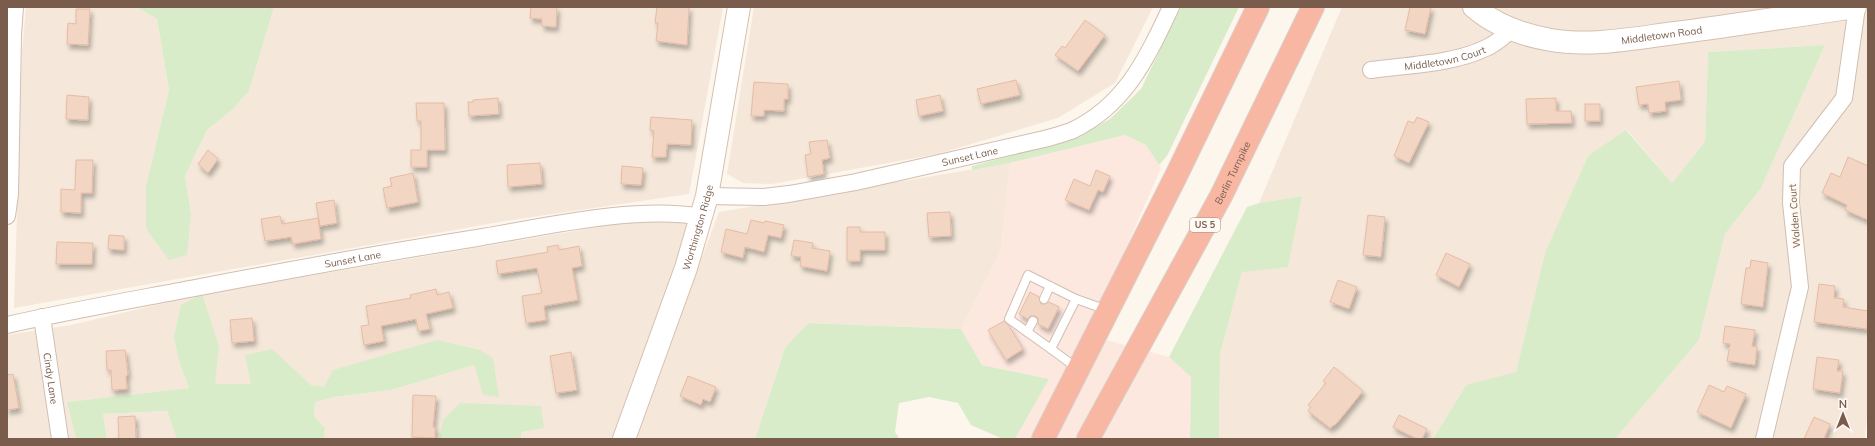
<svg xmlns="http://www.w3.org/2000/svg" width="1875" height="446" font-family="Mulish,sans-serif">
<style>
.residential{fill:#f5e8da}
.commercial{fill:#fde8e0}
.green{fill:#d8ecc9}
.building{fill:#f3d5c3;stroke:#e6bba3;filter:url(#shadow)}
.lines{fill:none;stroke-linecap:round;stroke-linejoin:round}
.lane-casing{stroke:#d1beb0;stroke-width:10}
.street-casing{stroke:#d1beb0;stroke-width:18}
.secondary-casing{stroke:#d6c0b0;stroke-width:24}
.highway-casing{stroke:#dad1cd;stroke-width:24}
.lane{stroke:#fff;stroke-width:8}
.street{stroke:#fff;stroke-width:16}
.secondary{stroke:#fff;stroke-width:22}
.highway{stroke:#f7b7a3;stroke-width:22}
.labels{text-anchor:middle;stroke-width:4;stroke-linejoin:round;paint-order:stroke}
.shield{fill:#fffaf3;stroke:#a28b7f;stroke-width:1}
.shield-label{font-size:9px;font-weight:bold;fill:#7a5c4d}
.street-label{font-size:10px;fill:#7a5c4d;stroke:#fffaf3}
</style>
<defs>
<filter id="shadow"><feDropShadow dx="2.5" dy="4.5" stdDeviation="2" flood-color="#0004"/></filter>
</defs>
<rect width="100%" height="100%" fill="#fdf6ec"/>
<g class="residential">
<polygon points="26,7 136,7 157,19 169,90 146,186 191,214 185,176 207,130 232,110 249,91 274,7 723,7 689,194 505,221 14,308 22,51"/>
<polygon points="754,7 1153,7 1115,83 1058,118 938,154 772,184 743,183 727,174"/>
<polygon points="1342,7 1868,7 1868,405 1865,439 1615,439 1699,340 1725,234 1761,188 1825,45 1708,52 1705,143 1672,183 1627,130 1545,253 1516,373 1466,385 1433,439 1219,439 1220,354 1242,272 1302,196 1259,203"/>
<polygon points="1010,163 1001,251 961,329 808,323 785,348 755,439 634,439 719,212"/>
<polygon points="693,211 617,439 521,439 521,432 444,420 439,439 324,439 325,428 314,416 315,402 335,397 391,390 474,365 483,395 493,358 324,388 311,385 272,350 251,384 214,384 219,346 179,361 189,388 68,402 76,439 7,439 7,335 71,325 202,294"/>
<polygon points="167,411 177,439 107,439 103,414"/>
</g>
<polygon class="commercial" points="1125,135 1146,145 1161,168 1088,335 1169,357 1191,377 1190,439 1015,439 1049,379 982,365 961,329 1001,251 1010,163"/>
<g class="green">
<polygon points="136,7 274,7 249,91 232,110 207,130 185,176 191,214 187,255 169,260 146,229 146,186 169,90 157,19"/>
<polygon points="1181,7 1239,7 1167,156 1159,165 1146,145 1125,135 1010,163 972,170 972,166 1074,139 1110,119 1141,89"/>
<polygon points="1825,45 1761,188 1725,234 1699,340 1615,439 1433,439 1466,385 1516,372 1545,253 1588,156 1626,130 1672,183 1705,142 1708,52"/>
<polygon points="1302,196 1288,267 1242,272 1220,354 1219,439 1190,439 1191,377 1169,357 1247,207 1259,203"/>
<polygon points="202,294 219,346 215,384 251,384 245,355 272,349 311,385 324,387 333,370 437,340 480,350 493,358 499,397 483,395 474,365 391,390 335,397 315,402 314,416 325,428 324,439 177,439 167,411 103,414 107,439 76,439 67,402 189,388 179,361 174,336 181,305"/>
<polygon points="808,323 961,329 982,365 1049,379 1015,439 1003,439 971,425 958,403 929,397 899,403 895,432 900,439 755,439 785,348"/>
<polygon points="460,403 541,406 544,428 521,432 521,439 439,439 443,420"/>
</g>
<g class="building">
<polygon points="531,7 557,7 556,27 542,26 542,19 530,18"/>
<polygon points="657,7 689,7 687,45 656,41 658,23 655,23"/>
<polygon points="1410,7 1431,7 1425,34 1405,30"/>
<polygon points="76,9 90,9 88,45 67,44 68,23 76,24"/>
<polygon points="1085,20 1105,35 1078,71 1055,55 1062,46 1065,48"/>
<polygon points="1016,80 1020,95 981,104 977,89"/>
<polygon points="1679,81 1681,100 1665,102 1666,111 1649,113 1648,104 1639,105 1636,87"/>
<polygon points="754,82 788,84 788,99 784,99 784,111 764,110 764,116 751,116"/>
<polygon points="67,95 89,97 88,120 66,119"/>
<polygon points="940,95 943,111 919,116 916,100"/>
<polygon points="498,98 499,114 469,116 468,102 473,102 473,100"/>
<polygon points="1556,98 1556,111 1571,111 1572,123 1527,124 1526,99"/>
<polygon points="416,103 444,103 445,150 427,150 427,167 411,167 411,150 421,150 421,121 417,121"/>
<rect x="1585" y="104" width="15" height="17"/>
<polygon points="651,117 692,120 691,145 667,144 666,157 652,157 654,131 650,130"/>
<polygon points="1417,117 1429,122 1409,163 1394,156 1408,121 1414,123"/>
<polygon points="827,140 830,158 822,160 824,174 808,177 805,155 811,154 809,142"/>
<polygon points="208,150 218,159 208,173 198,164"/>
<polygon points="1848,157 1868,166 1868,220 1845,210 1847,205 1822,193 1831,173 1840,177"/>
<polygon points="76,160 93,160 92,193 81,193 81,213 61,212 61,189 75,190"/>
<polygon points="540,163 542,184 508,187 507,165"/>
<polygon points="622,166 643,168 641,185 621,184"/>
<polygon points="1096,170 1110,176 1103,192 1098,190 1089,210 1065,200 1074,179 1090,186"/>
<polygon points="413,173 418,202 387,208 383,188 392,186 390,178"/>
<polygon points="334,200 337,223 320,226 316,203"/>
<polygon points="950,212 951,236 929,237 927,213"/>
<polygon points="1368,215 1385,217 1381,257 1363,255"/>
<polygon points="280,216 282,224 318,218 321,239 293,244 291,237 265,241 261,219"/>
<polygon points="751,220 764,223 765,221 784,225 781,238 768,235 764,252 745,247 743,258 721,252 726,229 747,234"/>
<polygon points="847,227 860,227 860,232 885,232 885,250 860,250 860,261 847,261"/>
<polygon points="109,235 124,236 124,250 108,249"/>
<polygon points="794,240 813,243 812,248 830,251 827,271 800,266 801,257 791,256"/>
<polygon points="57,242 93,243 92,264 56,264"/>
<polygon points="558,245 559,250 579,246 582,266 572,268 578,300 544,306 546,320 526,323 522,296 542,293 537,268 498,274 496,261 548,252 547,247"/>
<polygon points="1446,253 1470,264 1459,287 1436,275"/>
<polygon points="1751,260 1768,263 1763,307 1741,304 1746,268 1750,268"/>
<polygon points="1338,280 1357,287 1349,309 1330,302"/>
<polygon points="1819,284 1835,286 1834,298 1844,299 1843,307 1868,311 1867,329 1814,322"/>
<polygon points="436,289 437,295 449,292 453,308 426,314 430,329 418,331 416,319 381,326 384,341 364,345 361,326 369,325 366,306 411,298 410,295"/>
<polygon points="1030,292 1039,297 1041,304 1045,304 1049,302 1059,307 1048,329 1038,324 1038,318 1035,316 1030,316 1028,319 1019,314"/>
<polygon points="252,318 254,341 232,343 230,320"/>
<polygon points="1004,321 1009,326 1023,349 1006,360 988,330"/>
<polygon points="1725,326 1755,330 1752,346 1757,347 1755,365 1727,361 1730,344 1723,343"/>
<polygon points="125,350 128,374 126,377 127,389 112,390 111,370 107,370 106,351"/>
<polygon points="571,352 577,390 556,393 550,356"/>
<polygon points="1817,357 1839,360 1837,371 1843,371 1840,393 1813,389"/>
<polygon points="1334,367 1363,391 1337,423 1330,428 1308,411 1311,407 1308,405 1326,383 1323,381"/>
<polygon points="13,374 19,408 7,410 7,375"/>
<polygon points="688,376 716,387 710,402 703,399 701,405 680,396"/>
<polygon points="1709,385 1724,392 1727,386 1746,394 1731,428 1697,412"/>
<polygon points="413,395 436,396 433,427 435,427 435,438 412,437"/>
<polygon points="1399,415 1427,429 1422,439 1417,439 1393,427"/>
<polygon points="135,416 136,439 119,439 118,417"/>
<polygon points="1814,417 1830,424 1824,439 1804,439"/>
</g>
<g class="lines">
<defs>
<g id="lane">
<polyline points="1044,299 1050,286"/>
<polyline points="1027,332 1033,321"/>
<polyline points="1051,349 1009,319 1028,275 1076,299"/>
<polyline points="1078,369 1051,349 1076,299 1107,310"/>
</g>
<g id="street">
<path id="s1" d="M 1371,70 C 1407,65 1453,64 1486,48 C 1496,44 1503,37 1511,30"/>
<path id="s2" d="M 707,196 L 764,197 L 789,194 L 856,182 L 1044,139 C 1053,137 1062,134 1071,131 C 1125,106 1147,58 1171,7"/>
<polyline points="7,216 10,194 13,35 15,7"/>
<path id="s3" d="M 42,317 L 60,439"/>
<path id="s4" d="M 7,325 C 69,311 132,300 195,288 C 289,270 382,253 477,238 C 544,227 635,205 702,217"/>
<polyline points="1764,439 1800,287 1791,203 1792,166 1844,98 1857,7"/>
</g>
<g id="secondary">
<path id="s5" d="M 1474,7 C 1496,26 1522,35 1551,40 C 1591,47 1635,38 1675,33 C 1735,25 1795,16 1855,7"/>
<path id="s6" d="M 624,439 L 686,268 L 707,196 L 739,7"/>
</g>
<g id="highway">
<polyline points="1043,439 1176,176 1258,7"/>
<path id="s7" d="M 1088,439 L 1221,196 L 1313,7"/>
</g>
</defs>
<use href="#lane" class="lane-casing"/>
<use href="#street" class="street-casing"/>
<use href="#secondary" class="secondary-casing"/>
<use href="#highway" class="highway-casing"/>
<use href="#lane" class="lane"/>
<use href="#street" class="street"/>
<use href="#secondary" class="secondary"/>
<use href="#highway" class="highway"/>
</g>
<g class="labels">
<rect class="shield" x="1190" y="218" width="30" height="14" rx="3"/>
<g class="shield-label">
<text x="1205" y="228">US 5</text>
</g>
<g class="street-label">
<text dy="4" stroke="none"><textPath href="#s5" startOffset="196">Middletown Road</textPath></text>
<text dy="4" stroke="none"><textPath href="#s1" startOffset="75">Middletown Court</textPath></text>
<text dy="4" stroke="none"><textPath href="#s2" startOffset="267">Sunset Lane</textPath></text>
<text dy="4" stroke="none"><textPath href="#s7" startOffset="303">Berlin Turnpike</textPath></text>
<text transform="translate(1794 216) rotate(-94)" y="4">Walden Court</text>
<text dy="4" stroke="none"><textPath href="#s6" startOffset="224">Worthington Ridge</textPath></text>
<text dy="4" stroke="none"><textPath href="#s4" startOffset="352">Sunset Lane</textPath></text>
<text dy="4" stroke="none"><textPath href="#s3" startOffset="62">Cindy Lane</textPath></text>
</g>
</g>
<rect width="1875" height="446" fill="none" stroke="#7a5c4d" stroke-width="16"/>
<g transform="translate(1843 414)" stroke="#fffaf3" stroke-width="3" paint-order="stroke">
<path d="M0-3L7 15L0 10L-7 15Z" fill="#7a5c4d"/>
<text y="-6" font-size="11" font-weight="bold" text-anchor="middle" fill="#7a5c4d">N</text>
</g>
</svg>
